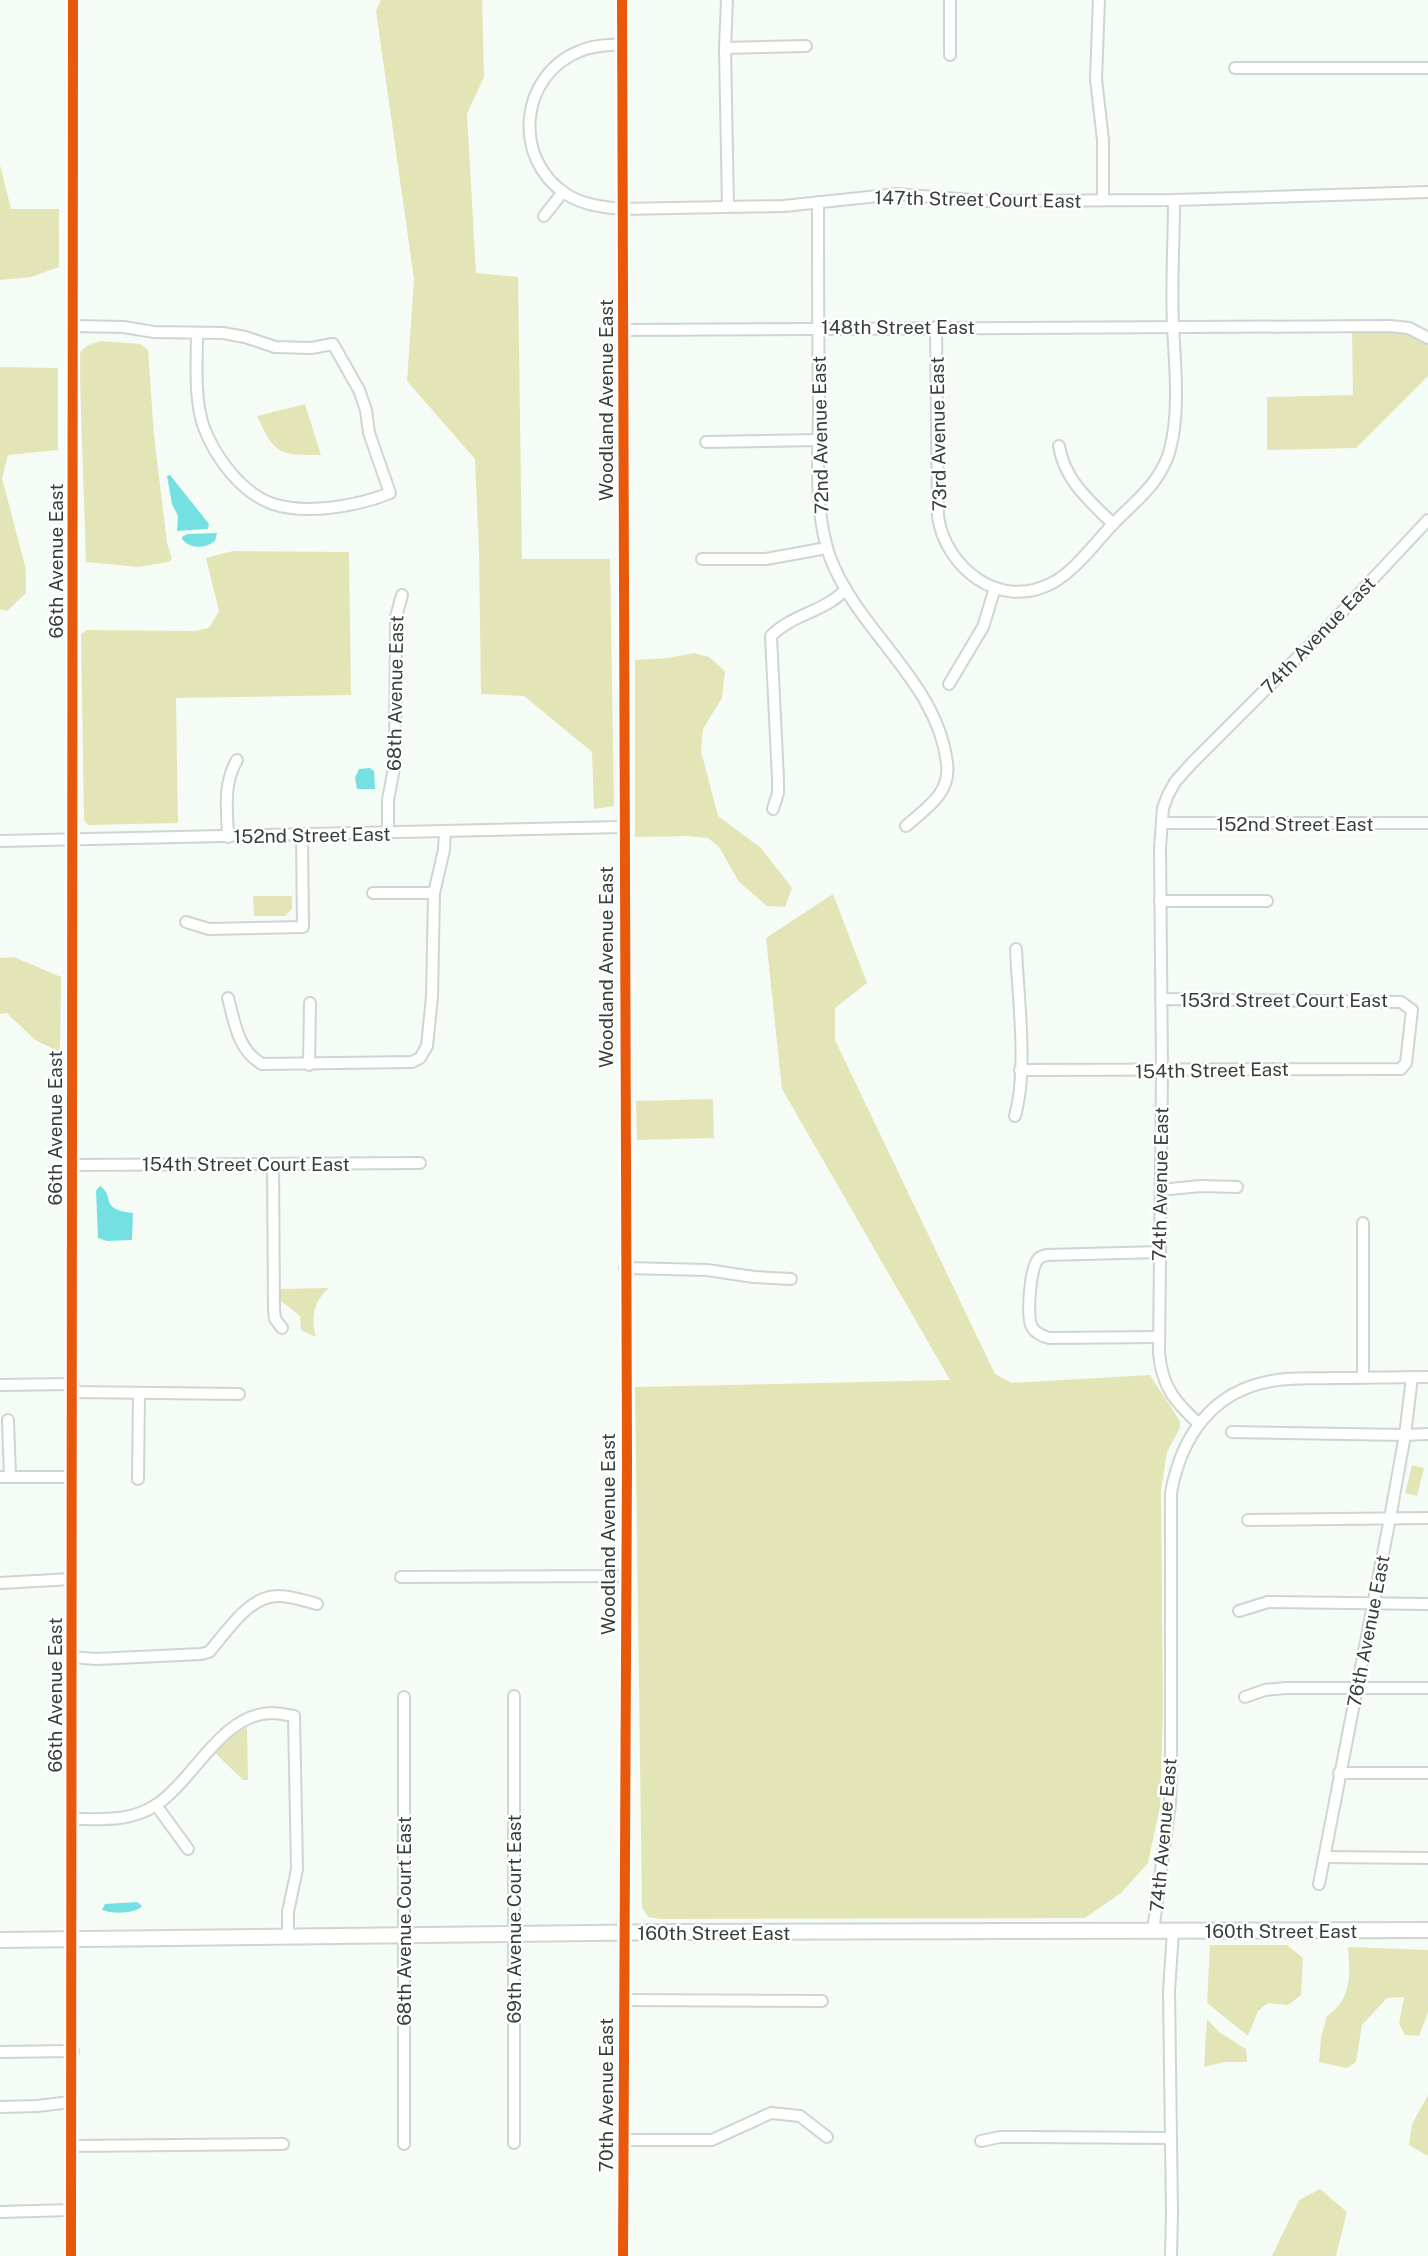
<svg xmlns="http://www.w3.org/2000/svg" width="1428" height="2256" font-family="'Public Sans',sans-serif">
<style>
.green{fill:#e4e5b6}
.water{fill:#74e0e2}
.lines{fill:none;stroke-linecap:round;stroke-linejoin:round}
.minor-casing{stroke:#cfd5d0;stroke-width:14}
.major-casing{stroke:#cfd5d0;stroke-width:18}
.minor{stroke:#fefffe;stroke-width:10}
.major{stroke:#fefffe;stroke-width:14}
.cycleway-casing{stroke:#fff;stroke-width:15}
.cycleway{stroke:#e8590c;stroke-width:10}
.labels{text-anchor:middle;stroke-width:5;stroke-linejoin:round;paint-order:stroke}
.street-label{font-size:19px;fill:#383e3a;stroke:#fff}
</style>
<rect width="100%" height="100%" fill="#f5fcf6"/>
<g class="green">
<polygon points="381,0 482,0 484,77 467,114 476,273 518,277 522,559 610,559 614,806 594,809 592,752 524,696 481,694 479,551 475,459 407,381 414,279 376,11"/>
<polygon points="0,165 11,209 59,209 59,267 31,277 0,280"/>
<path d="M 1352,330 C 1382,330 1401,327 1428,343 L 1428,376 L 1356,448 L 1267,450 L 1267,397 L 1353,395 Z"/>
<polygon points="101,341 140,344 148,350 154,435 167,543 172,558 169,562 139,567 86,562 79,353 88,345"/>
<polygon points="0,367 58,368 58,450 8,455 2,478 26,570 26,593 7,611 0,609"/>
<path d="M 305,404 L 321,455 C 279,455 275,455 257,416 Z"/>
<polygon points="233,551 349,552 351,695 176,698 178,823 88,825 84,820 81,634 87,630 195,631 209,628 219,611 206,558"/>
<polygon points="694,653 709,657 725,671 722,698 703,729 701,751 718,816 761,848 792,888 785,907 767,906 739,882 719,847 708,838 688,836 635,837 635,660 668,658"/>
<polygon points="833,894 867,983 835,1008 835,1040 995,1374 1012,1383 1150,1375 1180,1421 1180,1428 1167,1452 1161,1490 1163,1713 1160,1807 1148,1863 1121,1893 1085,1918 661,1919 648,1917 642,1907 635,1387 950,1380 782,1089 766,938"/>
<polygon points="253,896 292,896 292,909 285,916 254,916"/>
<polygon points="14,957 61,977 60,1052 35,1040 7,1013 0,1014 0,958"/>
<polygon points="713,1099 714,1138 637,1140 636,1101"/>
<path d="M 329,1288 C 313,1302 311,1317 316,1337 L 301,1330 L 300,1316 L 281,1301 L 280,1289 Z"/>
<polygon points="1412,1465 1424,1468 1417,1496 1405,1493"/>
<polygon points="247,1727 248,1780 243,1780 215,1753 234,1735"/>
<polygon points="1210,1945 1287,1945 1303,1958 1301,1995 1288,2005 1268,2003 1258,2011 1248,2036 1207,2003"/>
<path d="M 1348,1947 L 1428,1950 L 1428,2012 L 1419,2036 L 1405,2035 L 1399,2024 L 1404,1997 L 1387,1998 L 1362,2025 L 1356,2062 L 1347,2068 L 1319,2062 L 1321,2038 L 1327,2016 C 1352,1998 1350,1976 1348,1947 Z"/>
<polygon points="1207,2019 1219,2032 1246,2049 1247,2062 1224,2062 1204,2067"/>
<polygon points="1428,2095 1428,2156 1409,2145 1412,2124"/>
<polygon points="1320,2189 1347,2212 1336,2256 1272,2256 1299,2200"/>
</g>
<g class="water">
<polygon points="170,475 209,524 208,529 177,531 178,516 172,504 167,476"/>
<path d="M 217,533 L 215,541 C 205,549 190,549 182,539 L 182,537 L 187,534 Z"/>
<polygon points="359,769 370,768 374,771 375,789 357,789 355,778"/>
<path d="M 100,1186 C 116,1197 98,1209 133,1213 L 132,1240 L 107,1241 L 98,1238 L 96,1191 Z"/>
<path d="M 137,1902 L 142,1906 C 135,1914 112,1914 102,1910 L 105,1904 Z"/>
</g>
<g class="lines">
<defs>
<g id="minor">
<polyline points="622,0 627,1460 623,2256"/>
<polyline points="727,0 725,48 728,207"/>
<polyline points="950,0 950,55"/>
<polyline points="1099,0 1096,79 1103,140 1103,200"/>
<path d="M 622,44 C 608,45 593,45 580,51 C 519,75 512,159 566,194 C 583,205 602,207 622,209 L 784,206 L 897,194 L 983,201 L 1174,200 L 1428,192"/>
<polyline points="725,48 806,46"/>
<polyline points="1235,68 1428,68"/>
<path d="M 818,202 C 818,270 818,337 819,404 C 819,454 813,509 830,557 C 858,632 937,681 947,763 C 951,794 926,808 906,826"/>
<polyline points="544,216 563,192"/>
<path d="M 73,326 L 124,327 L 154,332 L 223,333 L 245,337 L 275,347 L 311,348 L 333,344 L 359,390 L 366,410 L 369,433 L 390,493 C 358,506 307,515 273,504 C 241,493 214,456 203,425 C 194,396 197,363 197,333"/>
<path d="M 936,327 L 938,517 C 946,568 1000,611 1052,583 C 1075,571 1094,544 1113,524 C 1128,508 1148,493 1159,474 C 1164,466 1168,458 1170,449 C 1180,413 1175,364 1173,327 C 1171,285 1174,242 1174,200"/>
<polyline points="623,330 1390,326 1409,328 1428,338"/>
<polyline points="706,442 819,440"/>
<path d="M 1059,446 C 1065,481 1089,500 1113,524"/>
<polyline points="702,559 766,559 827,548"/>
<polyline points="949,684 983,627 995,588"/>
<path d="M 773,809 L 778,793 L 778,779 L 771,636 C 792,614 825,612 846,589"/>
<polyline points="1162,823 1428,823"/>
<polyline points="388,833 388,800 395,763 396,617 402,595"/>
<path d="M 228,837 C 227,809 223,784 237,760"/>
<polyline points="0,841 623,827"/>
<polyline points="373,893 434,893"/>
<polyline points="1160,901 1267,901"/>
<polyline points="186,922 209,929 303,927 302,835"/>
<path d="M 228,998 C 235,1024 238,1050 262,1064 L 412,1062 L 420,1058 L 427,1046 L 432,997 L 434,893 L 444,850 L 445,831"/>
<polyline points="309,1065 310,1003"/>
<polyline points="1020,1070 1401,1069 1406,1063 1412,1010 1401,1002 1161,999"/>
<path d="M 1015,1116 C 1028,1068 1018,999 1016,949"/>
<polyline points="273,1164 274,1310 275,1319 282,1328"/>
<polyline points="72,1165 420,1163"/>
<polyline points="1161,1190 1200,1186 1237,1187"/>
<polyline points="1363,1223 1363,1378"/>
<polyline points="625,1268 707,1270 754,1277 791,1279"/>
<path d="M 1159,1337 L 1049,1338 C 1042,1336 1034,1333 1031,1325 C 1027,1312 1030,1267 1039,1258 L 1046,1255 L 1160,1252"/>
<polyline points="0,1385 73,1384"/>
<polyline points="73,1392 239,1394"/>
<polyline points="8,1420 10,1477"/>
<path d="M 1199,1424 C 1175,1402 1162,1387 1159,1353 L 1162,1071 L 1160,848 L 1163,808 L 1168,795 L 1175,782 L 1192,763 L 1325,630 L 1428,520"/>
<polyline points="1232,1432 1405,1435 1428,1434"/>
<polyline points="0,1477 72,1477"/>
<polyline points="138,1479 139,1394"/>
<polyline points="1248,1520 1428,1518"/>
<polyline points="401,1577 625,1576"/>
<polyline points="0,1583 72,1579"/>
<polyline points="1239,1611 1268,1602 1428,1604"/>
<path d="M 72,1657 L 96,1659 L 201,1654 L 209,1652 C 227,1632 249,1595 279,1596 C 292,1596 305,1601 317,1604"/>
<polyline points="514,1696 514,2143"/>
<polyline points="1245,1697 1265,1690 1286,1688 1428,1688"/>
<polyline points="1339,1773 1428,1773"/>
<polyline points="156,1805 188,1849"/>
<path d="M 72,1819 C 101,1819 131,1822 156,1805 C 194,1780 222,1713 272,1713 C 279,1713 287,1715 294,1716 L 297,1869 L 288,1912 L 288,1936"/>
<polyline points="1325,1857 1428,1858"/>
<polyline points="1319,1884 1390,1518 1405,1435 1412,1377"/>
<path d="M 1153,1931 L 1170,1804 L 1171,1776 L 1171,1493 C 1181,1437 1212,1391 1272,1381 C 1291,1377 1311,1379 1331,1378 C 1363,1378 1396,1377 1428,1377"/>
<polyline points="624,2000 822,2001"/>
<polyline points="0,2052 73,2051"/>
<polyline points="0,2107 37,2106 71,2102"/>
<polyline points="624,2140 712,2140 771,2113 800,2116 827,2137"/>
<polyline points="981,2141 1000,2137 1029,2137 1169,2138"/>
<polyline points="404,2144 404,1697"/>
<polyline points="72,2146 283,2144"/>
<polyline points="0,2212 71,2210"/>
<polyline points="71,2256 73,0"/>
<polyline points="1171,2256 1172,2213 1169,1991 1173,1931"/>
</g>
<polyline id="major" points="0,1940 672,1932 1428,1930"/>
</defs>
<use href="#minor" class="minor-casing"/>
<use href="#major" class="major-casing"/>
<use href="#minor" class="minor"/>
<use href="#major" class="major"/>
<defs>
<g id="cycleway">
<polyline points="622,0 627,1460 623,2256"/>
<polyline points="71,2256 73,0"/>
</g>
</defs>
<use href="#cycleway" class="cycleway-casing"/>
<use href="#cycleway" class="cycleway"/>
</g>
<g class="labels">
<g class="street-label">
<text transform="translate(978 199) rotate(1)" y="7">147th Street Court East</text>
<text x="898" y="334">148th Street East</text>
<text transform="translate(606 400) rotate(-90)" y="7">Woodland Avenue East</text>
<text transform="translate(938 434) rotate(-91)" y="7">73rd Avenue East</text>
<text transform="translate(820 435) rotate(-91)" y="7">72nd Avenue East</text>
<text transform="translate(56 561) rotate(-90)" y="7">66th Avenue East</text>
<text transform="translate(1318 635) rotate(-46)" y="7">74th Avenue East</text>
<text transform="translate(395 693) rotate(-89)" y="7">68th Avenue East</text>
<text x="1295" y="831">152nd Street East</text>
<text transform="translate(312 835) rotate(-1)" y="7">152nd Street East</text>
<text transform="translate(606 967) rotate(-90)" y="7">Woodland Avenue East</text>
<text x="1284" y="1007">153rd Street Court East</text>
<text transform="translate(1212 1070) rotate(-1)" y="7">154th Street East</text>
<text transform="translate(55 1128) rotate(-90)" y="7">66th Avenue East</text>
<text x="246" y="1171">154th Street Court East</text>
<text transform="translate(1160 1184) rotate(-89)" y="7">74th Avenue East</text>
<text transform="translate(608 1534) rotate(-90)" y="7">Woodland Avenue East</text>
<text transform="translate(1368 1631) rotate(-79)" y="7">76th Avenue East</text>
<text transform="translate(55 1695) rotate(-90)" y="7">66th Avenue East</text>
<text transform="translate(1163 1835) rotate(-85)" y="7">74th Avenue East</text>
<text transform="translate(514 1919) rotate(-90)" y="7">69th Avenue Court East</text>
<text transform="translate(404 1921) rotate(-90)" y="7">68th Avenue Court East</text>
<text x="1281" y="1938">160th Street East</text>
<text x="714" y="1940">160th Street East</text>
<text transform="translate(606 2095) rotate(-90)" y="7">70th Avenue East</text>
</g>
</g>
</svg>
